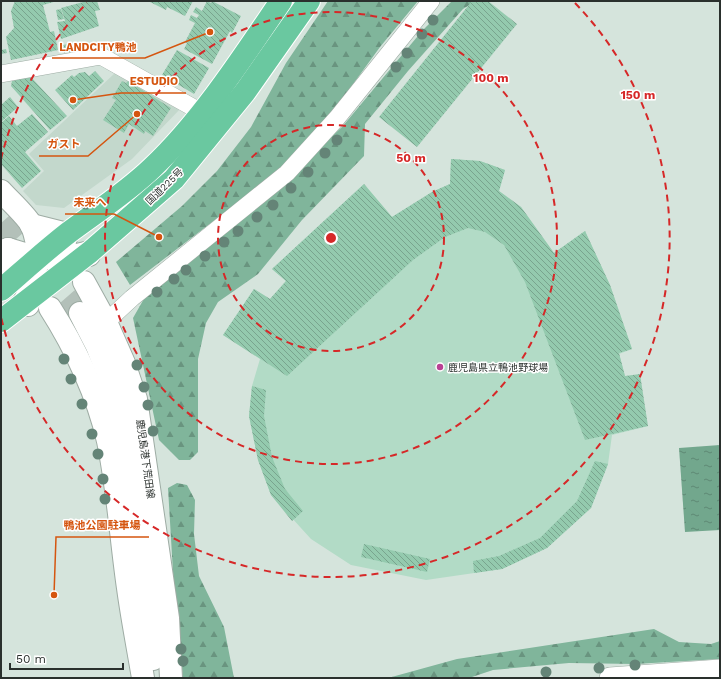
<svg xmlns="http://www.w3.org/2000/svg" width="721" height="679" font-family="'Work Sans','Noto Sans JP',sans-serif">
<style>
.built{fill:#c3d8cc}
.grass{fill:#b2dbc6}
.forest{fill:url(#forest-firs)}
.water{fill:url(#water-ripples)}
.building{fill:url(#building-back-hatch)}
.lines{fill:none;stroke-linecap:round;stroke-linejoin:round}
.secondary-tunnel{stroke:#b3c0b9;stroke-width:22;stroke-dasharray:22 11;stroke-linecap:butt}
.minor-casing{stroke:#9eaca4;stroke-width:18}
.tertiary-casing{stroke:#9eaca4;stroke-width:22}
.secondary-casing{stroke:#9eaca4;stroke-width:24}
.trunk-casing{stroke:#fff;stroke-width:24}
.minor{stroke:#fff;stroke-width:17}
.tertiary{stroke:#fff;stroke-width:21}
.secondary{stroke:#fff;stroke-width:22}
.trunk{stroke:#6ac8a0;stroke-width:22}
.tree{fill:#648477}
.ring{fill:none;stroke:#d62828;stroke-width:2;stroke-dasharray:7 5}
.poi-dot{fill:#ba4194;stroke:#fff;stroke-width:1.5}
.labels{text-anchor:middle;stroke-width:3;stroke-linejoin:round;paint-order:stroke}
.street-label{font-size:10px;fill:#2a302d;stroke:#fff}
.poi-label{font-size:10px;fill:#2a302d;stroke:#fff;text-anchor:start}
.centre{fill:#d62828;stroke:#fff;stroke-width:2}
.ring-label{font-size:12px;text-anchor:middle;font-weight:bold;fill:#d62828;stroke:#fff;stroke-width:3;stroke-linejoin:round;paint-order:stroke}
.leader{fill:none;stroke:#d5550f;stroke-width:1.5}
.callout-dot{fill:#d5550f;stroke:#fff;stroke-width:1.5}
.callout-label{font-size:11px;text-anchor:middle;font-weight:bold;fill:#d5550f;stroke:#fff;stroke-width:3;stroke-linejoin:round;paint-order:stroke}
</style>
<defs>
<pattern id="forest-firs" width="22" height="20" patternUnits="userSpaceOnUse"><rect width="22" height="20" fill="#80b59b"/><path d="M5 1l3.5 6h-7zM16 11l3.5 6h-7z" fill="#69947f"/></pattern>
<pattern id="water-ripples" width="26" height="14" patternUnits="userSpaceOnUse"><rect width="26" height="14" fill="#72a78d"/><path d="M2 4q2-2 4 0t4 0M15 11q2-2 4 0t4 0" fill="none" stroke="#5e8874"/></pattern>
<pattern id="building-back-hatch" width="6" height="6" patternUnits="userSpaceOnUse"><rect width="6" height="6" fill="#94caae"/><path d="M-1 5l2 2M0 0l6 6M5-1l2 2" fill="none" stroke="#79a48e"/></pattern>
</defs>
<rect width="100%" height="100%" fill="#d5e4dc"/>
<polygon class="built" points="115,73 181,108 132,159 64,208 36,205 23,191 44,171 29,154"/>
<polygon class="grass" points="451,159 480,161 505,170 499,191 521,207 554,253 585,231 610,285 632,349 619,354 625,376 648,426 612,435 608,464 591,508 547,548 502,569 426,580 351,565 311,539 271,495 258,460 249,416 252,386 260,359 223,335 254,289 270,299 286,281 272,269 364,184 392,217 432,192 450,184"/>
<g class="forest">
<polygon points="328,1 418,1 380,47 332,113 280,170 130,285 116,262 182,206 217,171 251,127 286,63"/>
<polygon points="452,1 476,1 463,9 408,71 365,124 364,156 302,220 258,274 218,302 206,323 198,359 198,452 190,460 179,460 159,440 133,318 145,297 266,197 342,127 422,31"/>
<polygon points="177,483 187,485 195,500 194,534 199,576 224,627 234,678 183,678 173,572 168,488"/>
<polygon points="654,629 679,642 711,644 720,641 720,659 635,664 569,663 493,670 469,678 388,678 457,659"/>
</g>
<polygon class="water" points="720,445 720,530 685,532 679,448"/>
<g class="building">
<polygon points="15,1 57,1 43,5 50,32 54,31 58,50 11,60 6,37 14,28 11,11"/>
<polygon points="82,1 97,1 100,10 95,11 99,26 61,39 57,22 65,21 61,8 83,2"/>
<polygon points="148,1 193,1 185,16 167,7 166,10"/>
<polygon points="207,1 211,3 212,1 241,16 232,33 230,31 212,64 184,49 187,43 185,42 195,23 189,20 191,15 197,18 199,15 193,12 196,7 202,11"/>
<polygon points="472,1 488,1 517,24 417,147 379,117"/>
<polygon points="61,9 64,19 58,20 56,10"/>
<polygon points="69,44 71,52 64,53 62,45"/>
<polygon points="6,49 7,53 1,54 1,50"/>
<polygon points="177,50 209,68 194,94 162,75"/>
<polygon points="95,71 104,81 73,110 55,90 72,75 74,77 79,73 85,72 89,76"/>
<polygon points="30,76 67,116 50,130 11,86 12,81"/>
<polygon points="122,81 126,83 128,81 171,108 153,136 145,131 144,134 129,124 124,133 103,120 116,100 112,98"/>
<polygon points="10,97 18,107 1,122 1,105"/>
<polygon points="32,114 48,132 25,152 41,171 22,188 1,164 1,123 9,116 17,126"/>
<polygon points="451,159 480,161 505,170 499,191 521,207 554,253 585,231 610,285 632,349 619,353 625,376 640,374 648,426 585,440 525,282 504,245 485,232 468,228 445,237 413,260 287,376 223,335 254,289 270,299 286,281 272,269 364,184 392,217 432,192 450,184"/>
<polygon points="252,386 266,390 264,416 272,457 285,489 303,511 292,521 271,495 258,460 249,416"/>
<polygon points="595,461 608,464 591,508 547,548 502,569 474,573 473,561 499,556 540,538 577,501"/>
<polygon points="364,544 430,559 427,572 361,557"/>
</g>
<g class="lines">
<polyline class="secondary-tunnel" points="1,223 80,313"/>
<defs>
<g id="minor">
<polyline points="1,74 101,56 201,112"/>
<polyline points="106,322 132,298 287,173 337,118 431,1"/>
</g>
<polyline id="tertiary" points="610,678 720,670"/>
<g id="secondary">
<path d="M 1,191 C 9,200 27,216 32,226 C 43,254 36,279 23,304 L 28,305"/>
<polyline points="31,225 67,234 63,249"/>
<polyline points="8,249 38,258 60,259 90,252 89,255"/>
<polyline points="1,277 8,249"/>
<polyline points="84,282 106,322 124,363 136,399 168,618 171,678"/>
<path d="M 50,308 C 75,347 98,396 108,441 C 118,489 121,540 128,588 C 132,618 138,648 143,678"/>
<polyline points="80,313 97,346 108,374 131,464 145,574 153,659"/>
</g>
<g id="trunk">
<path d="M 1,290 C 23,271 45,251 68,233 C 96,212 126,193 152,168 C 201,122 243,57 281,1"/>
<polyline points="1,321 90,252 174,179 245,92 309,1"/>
</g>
</defs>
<use href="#minor" class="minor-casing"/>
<use href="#tertiary" class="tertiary-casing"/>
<use href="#secondary" class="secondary-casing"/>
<use href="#trunk" class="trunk-casing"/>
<use href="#minor" class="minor"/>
<use href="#tertiary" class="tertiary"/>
<use href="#secondary" class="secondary"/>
<use href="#trunk" class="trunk"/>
</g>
<g class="tree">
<circle cx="433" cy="20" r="5.5"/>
<circle cx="422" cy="34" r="5.5"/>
<circle cx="407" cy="53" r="5.5"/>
<circle cx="396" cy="67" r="5.5"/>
<circle cx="337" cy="140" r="5.5"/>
<circle cx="325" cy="153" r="5.5"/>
<circle cx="308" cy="172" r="5.5"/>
<circle cx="291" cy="188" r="5.5"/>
<circle cx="86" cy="204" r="5.5"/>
<circle cx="273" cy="205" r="5.5"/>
<circle cx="257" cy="217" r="5.5"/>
<circle cx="238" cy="231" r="5.5"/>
<circle cx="224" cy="242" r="5.5"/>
<circle cx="205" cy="256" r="5.5"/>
<circle cx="186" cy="270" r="5.5"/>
<circle cx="174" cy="279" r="5.5"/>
<circle cx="157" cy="292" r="5.5"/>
<circle cx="64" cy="359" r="5.5"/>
<circle cx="137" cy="365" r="5.5"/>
<circle cx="71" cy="379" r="5.5"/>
<circle cx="144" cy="387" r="5.5"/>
<circle cx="82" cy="404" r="5.5"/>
<circle cx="148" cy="405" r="5.5"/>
<circle cx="153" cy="431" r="5.5"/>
<circle cx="92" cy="434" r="5.5"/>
<circle cx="98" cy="454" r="5.5"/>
<circle cx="103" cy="479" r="5.5"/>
<circle cx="105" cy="499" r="5.5"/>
<circle cx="181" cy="649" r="5.5"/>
<circle cx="183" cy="661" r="5.5"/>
<circle cx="635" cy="665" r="5.5"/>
<circle cx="599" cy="668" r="5.5"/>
<circle cx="546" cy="672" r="5.5"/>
</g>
<g class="ring">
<circle cx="331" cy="238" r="113"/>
<circle cx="331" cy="238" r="226"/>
<path d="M1 159A339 339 0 0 1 87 3M575 3A339 339 0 1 1 1 317"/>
</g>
<circle class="poi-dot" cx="440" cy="367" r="4"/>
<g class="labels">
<g class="street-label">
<text transform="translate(164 186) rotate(-44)" y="4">国道225号</text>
<text transform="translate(146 459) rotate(82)" y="4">鹿児島港下荒田線</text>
</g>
<g class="poi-label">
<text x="448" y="371">鹿児島県立鴨池野球場</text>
</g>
</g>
<circle cx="331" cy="238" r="6" class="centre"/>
<g class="ring-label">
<text x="491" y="82">100 m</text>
<text x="638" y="99">150 m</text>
<text x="411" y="162">50 m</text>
</g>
<path class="leader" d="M210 32L145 58H52M73 100L121 93H186M137 114L88 156H39M159 237L114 214H65M54 595L56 537H149"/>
<g class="callout-dot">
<circle cx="210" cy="32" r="4"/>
<circle cx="73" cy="100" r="4"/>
<circle cx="137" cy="114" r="4"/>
<circle cx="159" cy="237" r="4"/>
<circle cx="54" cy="595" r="4"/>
</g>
<g class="callout-label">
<text x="98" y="51">LANDCITY鴨池</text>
<text x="154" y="85">ESTUDIO</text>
<text x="64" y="148">ガスト</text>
<text x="90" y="206">未来へ</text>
<text x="102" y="529">鴨池公園駐車場</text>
</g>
<rect width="721" height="679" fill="none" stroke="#2a302d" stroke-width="4"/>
<path d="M10 663v6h113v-6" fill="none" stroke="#2a302d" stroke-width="2"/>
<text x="16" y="663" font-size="12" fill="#2a302d" stroke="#ffffff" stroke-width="3" paint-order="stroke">50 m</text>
</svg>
